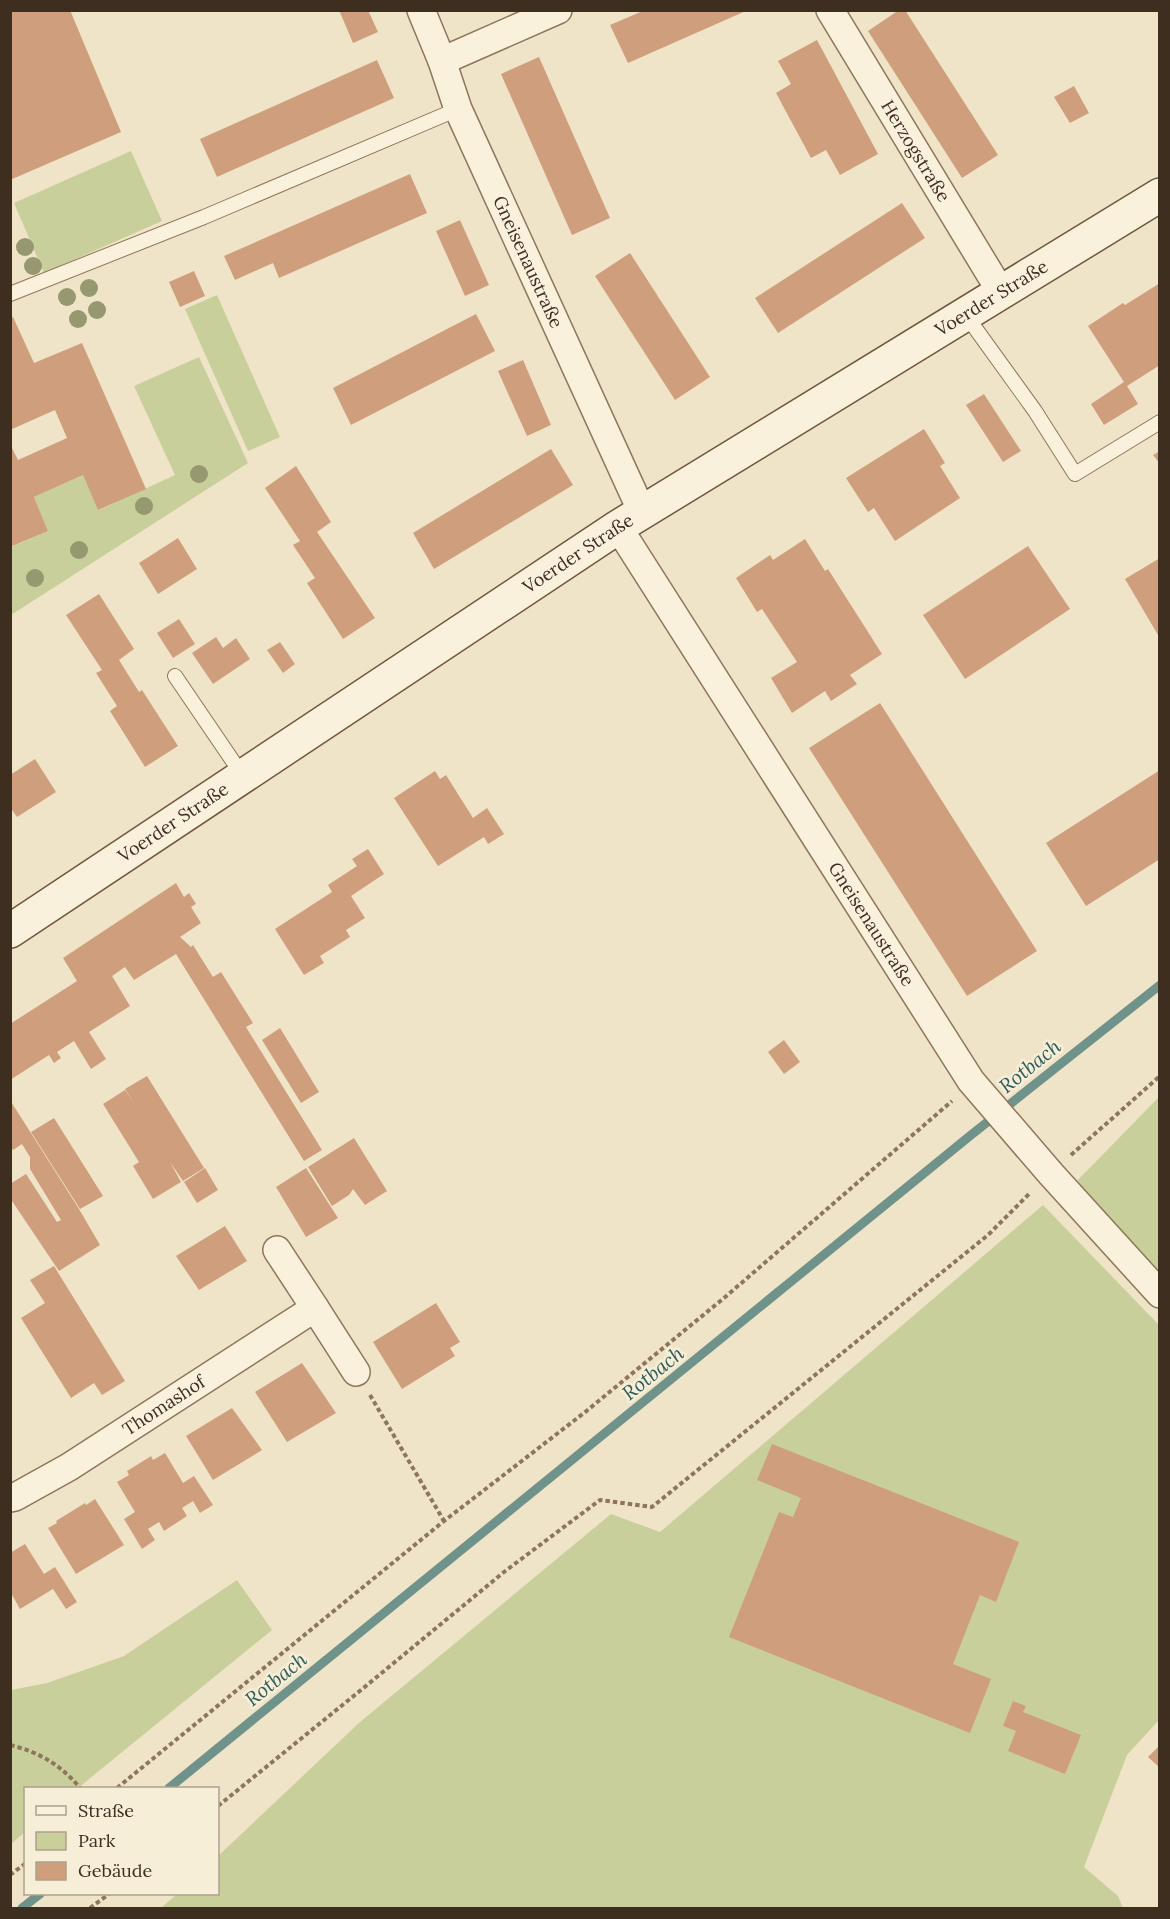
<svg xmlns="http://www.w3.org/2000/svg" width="1170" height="1919" font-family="Lora,serif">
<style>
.green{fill:#c9cf9b}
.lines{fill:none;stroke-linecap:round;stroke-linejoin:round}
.stream{stroke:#6f938a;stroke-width:9}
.building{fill:#cf9f7d}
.service-casing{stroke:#8d765c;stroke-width:16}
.minor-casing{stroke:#8d765c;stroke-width:30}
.secondary-casing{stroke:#6f573f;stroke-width:36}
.path{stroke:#8d765c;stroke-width:4;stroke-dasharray:4.5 3;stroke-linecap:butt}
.service{stroke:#faf1dc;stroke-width:14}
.minor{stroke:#faf1dc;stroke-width:27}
.secondary{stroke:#faf1dc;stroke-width:33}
.tree{fill:#96986f}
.labels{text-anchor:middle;stroke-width:5;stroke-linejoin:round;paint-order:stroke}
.street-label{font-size:18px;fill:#3d2e20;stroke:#f7eed8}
.water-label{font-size:20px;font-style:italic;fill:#2f5d5a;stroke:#f7eed8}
</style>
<rect width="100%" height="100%" fill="#f0e4c8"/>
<g class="green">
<polygon points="131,151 162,221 44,273 14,203"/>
<polygon points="217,295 280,437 248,451 185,309"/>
<polygon points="199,357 248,463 11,615 11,547 48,531 34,497 83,475 99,510 175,475 134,386"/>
<polygon points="1159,1097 1159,1273 1076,1182"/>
<polygon points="1043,1205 1159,1325 1159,1720 1127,1755 1084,1867 1118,1896 1123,1908 161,1908 177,1894 218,1894 218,1856 360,1722 611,1514 660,1532"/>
<polygon points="237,1580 272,1630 78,1788 26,1788 25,1832 11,1844 11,1690 47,1683 124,1656"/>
</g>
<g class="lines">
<g class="stream">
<polyline points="169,1788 971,1135 1160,985"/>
<polyline points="22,1908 40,1894"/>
</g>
</g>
<g class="building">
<polygon points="10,10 70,10 121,132 10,180"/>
<polygon points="339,10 368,10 378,32 353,43"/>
<polygon points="645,10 748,10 628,63 610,25"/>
<polygon points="899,10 905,10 998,155 962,178 868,31"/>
<polygon points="817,40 878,154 840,175 826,150 811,158 776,93 791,84 778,61"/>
<polygon points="539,57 610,218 572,235 501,74"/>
<polygon points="377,60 394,98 217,177 200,139"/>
<polygon points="1074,86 1089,113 1070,123 1054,97"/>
<polygon points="410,174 427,213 279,278 273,263 235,280 224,256"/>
<polygon points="902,203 925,238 778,333 755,298"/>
<polygon points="460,220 489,285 465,296 436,231"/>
<polygon points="630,253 710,377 675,400 595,276"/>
<polygon points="194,271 205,296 180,307 169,282"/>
<polygon points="1160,283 1160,365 1127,386 1138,404 1104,425 1091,404 1124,382 1088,326 1123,303 1125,305"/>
<polygon points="476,314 495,351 351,425 333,388"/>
<polygon points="13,317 34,363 82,343 146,489 98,510 83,475 34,497 48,531 10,547 10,444 18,460 67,438 55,410 10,430 10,318"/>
<polygon points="523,360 551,425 527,436 498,371"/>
<polygon points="984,394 1021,451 1003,462 966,405"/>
<polygon points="924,429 945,463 940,466 960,498 895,541 874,508 868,512 846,478"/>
<polygon points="551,449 573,485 434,569 413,533"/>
<polygon points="1160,451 1160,464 1153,455"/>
<polygon points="296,466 331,522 317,532 375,618 343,639 307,583 315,578 293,545 300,541 265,488"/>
<polygon points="178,538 197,569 158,594 139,563"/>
<polygon points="805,539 825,571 828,569 882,654 850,675 857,684 831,701 825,691 792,713 771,678 797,662 762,609 757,612 736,578 770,555 773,560"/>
<polygon points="1028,546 1070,609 965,679 923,615"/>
<polygon points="1160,558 1160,634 1158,635 1125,579"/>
<polygon points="99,594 134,649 119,660 139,692 142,690 178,746 145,767 110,711 117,706 96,673 102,670 66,615"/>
<polygon points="179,619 195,644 173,658 157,633"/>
<polygon points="216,637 223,648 236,638 250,659 213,684 192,653"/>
<polygon points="280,642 295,664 283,673 267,650"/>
<polygon points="880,703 1037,951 967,996 809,748"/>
<polygon points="35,759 56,792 17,817 10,807 10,775"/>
<polygon points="1160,770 1160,859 1086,906 1046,843"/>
<polygon points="435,771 440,779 446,775 473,818 487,808 504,834 488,844 484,837 438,866 394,798"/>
<polygon points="368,849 384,874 351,896 365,918 346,930 350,937 320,956 324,963 304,975 275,929 332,892 328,885 357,866 352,859"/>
<polygon points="176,883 184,897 189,893 196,904 191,907 201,923 180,937 191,947 193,945 213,977 221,972 253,1023 246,1027 322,1150 304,1161 176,954 134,980 125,967 112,976 130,1006 89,1032 106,1059 91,1069 74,1041 57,1052 61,1058 54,1063 49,1055 10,1080 10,1024 77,981 63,958"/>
<polygon points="280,1028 319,1092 301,1103 262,1040"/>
<polygon points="784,1040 800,1062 784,1074 768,1052"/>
<polygon points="147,1076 204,1168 183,1181 170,1162 181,1182 153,1199 133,1166 139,1162 103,1104 125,1090 133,1102 125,1089"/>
<polygon points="10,1100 79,1209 100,1245 59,1271 10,1198 10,1184 26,1174 57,1222 61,1220 30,1169 30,1157 22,1144 13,1150 10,1146"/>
<polygon points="54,1118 103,1196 80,1209 31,1132"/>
<polygon points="354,1138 387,1191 365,1205 353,1189 349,1195 332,1206 308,1167"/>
<polygon points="205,1168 218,1190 197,1203 184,1182"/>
<polygon points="306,1168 338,1218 306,1237 276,1187"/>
<polygon points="225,1226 247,1261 199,1290 176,1256"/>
<polygon points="54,1266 125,1381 102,1395 94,1383 71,1398 21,1318 45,1303 30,1280"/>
<polygon points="436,1303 460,1342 450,1348 455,1356 402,1389 373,1342"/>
<polygon points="302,1363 336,1413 287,1442 255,1392"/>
<polygon points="232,1408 262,1450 213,1480 186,1436"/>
<polygon points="772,1444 1019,1542 996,1602 980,1595 953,1664 991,1679 970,1733 729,1637 779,1512 793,1517 801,1498 757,1480"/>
<polygon points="165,1453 183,1483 194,1476 213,1505 200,1513 193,1501 182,1508 187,1516 184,1518 164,1531 159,1522 148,1529 155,1540 142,1549 124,1519 135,1512 117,1482 129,1475 127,1471 148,1458 151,1456 153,1460"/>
<polygon points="95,1499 124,1545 76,1574 48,1528 57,1523 56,1521 85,1503 86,1505"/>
<polygon points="25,1544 44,1574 55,1567 77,1602 66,1609 53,1589 20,1609 11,1593 12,1592 10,1553"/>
<polygon points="1013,1701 1026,1706 1023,1712 1081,1735 1065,1774 1008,1751 1016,1731 1003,1726"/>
<polygon points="1160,1745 1160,1768 1148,1757"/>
</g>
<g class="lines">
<defs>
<g id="service">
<polyline points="10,294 204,217 458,109"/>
<polyline points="965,314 1035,411 1075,474 1160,422"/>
<polyline points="175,676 243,776"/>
</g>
<g id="minor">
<path id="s1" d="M 421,10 L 442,61 L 458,109 L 642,512"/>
<path id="s2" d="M 830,10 L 1001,292"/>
<polyline points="442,61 558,10"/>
<path id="s3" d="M 618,527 L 971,1081 L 1051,1174 L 1160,1294"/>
<polyline points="315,1308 356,1372"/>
<path id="s4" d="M 10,1498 L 15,1497 L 69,1467 L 315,1308 L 277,1250"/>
</g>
<g id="secondary">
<path id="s5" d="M 10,931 L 618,527 L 1160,195"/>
</g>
</defs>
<use href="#service" class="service-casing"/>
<use href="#minor" class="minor-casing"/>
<use href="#secondary" class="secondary-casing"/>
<g class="path">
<polyline points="1071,1155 1160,1076"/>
<polyline points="370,1395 444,1521"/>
<path d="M 10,1745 C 39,1752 61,1765 80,1788"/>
<polyline points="117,1788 444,1521 584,1413 724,1298 952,1101"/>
<polyline points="218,1806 361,1690 504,1572 600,1500 652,1507 988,1235 1030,1193"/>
<polyline points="10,1875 26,1863"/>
<polyline points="90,1908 109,1894"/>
</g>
<use href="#service" class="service"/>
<use href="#minor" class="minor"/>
<use href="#secondary" class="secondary"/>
</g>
<g class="tree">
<circle cx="25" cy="247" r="9"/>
<circle cx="33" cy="266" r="9"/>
<circle cx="89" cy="288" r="9"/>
<circle cx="67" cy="297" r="9"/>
<circle cx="97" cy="310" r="9"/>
<circle cx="78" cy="319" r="9"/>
<circle cx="199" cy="474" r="9"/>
<circle cx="144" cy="506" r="9"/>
<circle cx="79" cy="550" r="9"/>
<circle cx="35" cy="578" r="9"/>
</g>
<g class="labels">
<g class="street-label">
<text dy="6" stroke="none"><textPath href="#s2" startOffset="165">Herzogstraße</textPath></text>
<text dy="6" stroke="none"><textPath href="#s1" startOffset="274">Gneisenaustraße</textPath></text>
<text dy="6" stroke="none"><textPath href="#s5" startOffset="1168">Voerder Straße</textPath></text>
<text dy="6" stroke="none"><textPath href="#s5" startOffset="682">Voerder Straße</textPath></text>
<text dy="6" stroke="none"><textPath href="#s5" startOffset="196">Voerder Straße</textPath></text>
<text dy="6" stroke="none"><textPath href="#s3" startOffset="471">Gneisenaustraße</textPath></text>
<text dy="6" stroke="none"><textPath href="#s4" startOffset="180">Thomashof</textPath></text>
</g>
<g class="water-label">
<text transform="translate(1030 1066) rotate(-39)" y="7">Rotbach</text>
<text transform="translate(653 1373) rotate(-39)" y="7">Rotbach</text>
<text transform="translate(276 1679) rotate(-39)" y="7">Rotbach</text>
</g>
</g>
<rect width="1170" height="1919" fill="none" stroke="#3d2e20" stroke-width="24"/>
<rect x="24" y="1787" width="195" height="108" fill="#f7eed8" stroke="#ada18e" stroke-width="1.5"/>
<rect x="36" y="1806" width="30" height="9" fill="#faf1dc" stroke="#ada18e" stroke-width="1.5"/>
<text x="78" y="1817" font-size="18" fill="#3d2e20">Straße</text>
<rect x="36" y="1832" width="30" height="18" fill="#c9cf9b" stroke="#ada18e" stroke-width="1.5"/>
<text x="78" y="1847" font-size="18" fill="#3d2e20">Park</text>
<rect x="36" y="1862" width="30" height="18" fill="#cf9f7d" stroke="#ada18e" stroke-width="1.5"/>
<text x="78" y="1877" font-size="18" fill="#3d2e20">Gebäude</text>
</svg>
